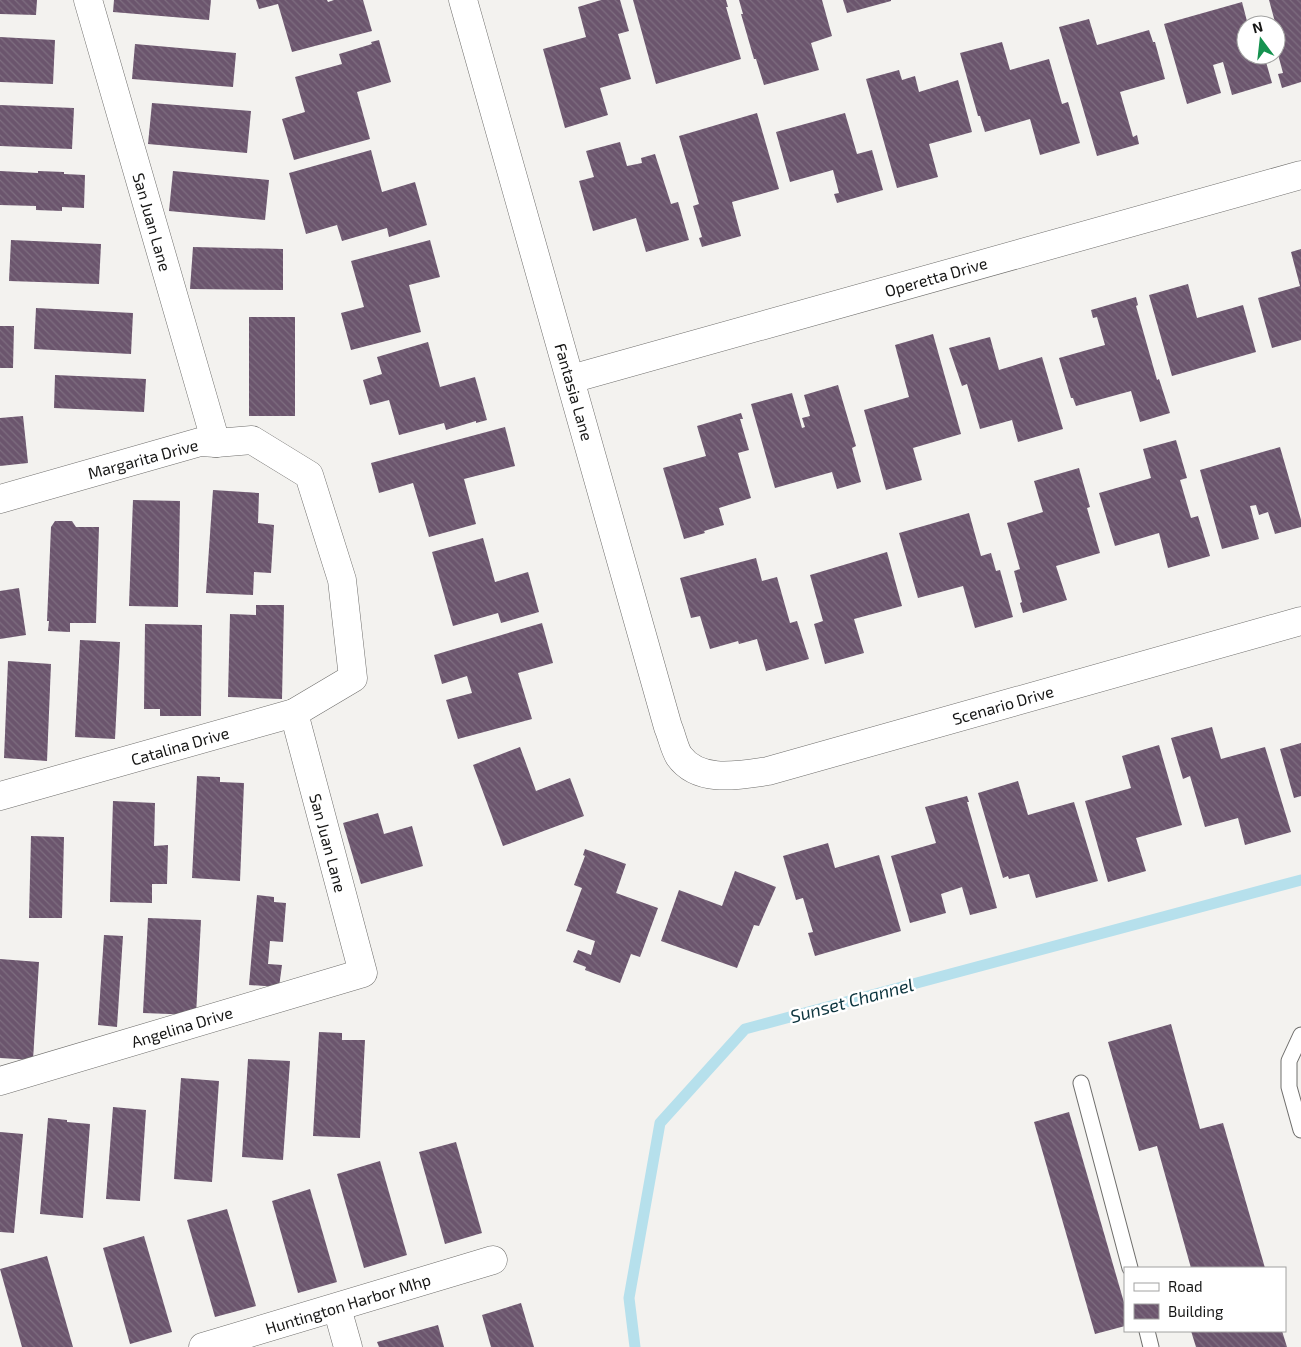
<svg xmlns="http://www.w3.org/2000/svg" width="1301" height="1347" font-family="'Exo 2',sans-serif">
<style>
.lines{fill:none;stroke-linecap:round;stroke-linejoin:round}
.stream{stroke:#b6e0ec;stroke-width:11}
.building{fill:url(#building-back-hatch)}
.lane-casing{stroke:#6f6e6c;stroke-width:17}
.street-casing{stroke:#6f6e6c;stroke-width:29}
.lane{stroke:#fff;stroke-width:15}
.street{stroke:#fff;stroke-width:28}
.labels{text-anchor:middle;stroke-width:5;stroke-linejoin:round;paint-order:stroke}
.street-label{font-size:16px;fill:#161615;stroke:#fff}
.water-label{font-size:18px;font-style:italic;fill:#0c343e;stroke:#fff}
</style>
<defs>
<pattern id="building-back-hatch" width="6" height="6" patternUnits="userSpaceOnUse" patternTransform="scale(1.25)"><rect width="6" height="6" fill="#6b556d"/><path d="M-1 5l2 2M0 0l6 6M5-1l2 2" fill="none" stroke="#7e6e80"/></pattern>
</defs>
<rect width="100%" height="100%" fill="#f3f2ef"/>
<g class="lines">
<polyline class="stream" points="635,1347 629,1298 660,1123 745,1029 1301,880"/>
</g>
<g class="building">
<polygon points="0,0 37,0 36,15 0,14"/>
<polygon points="114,0 211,0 209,20 113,12"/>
<polygon points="256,0 327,0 328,2 334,0 363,0 372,31 292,52 278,4 259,9"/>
<polygon points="601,0 620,0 629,31 618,34 631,79 600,88 608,115 565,128 543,49 586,37 578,7"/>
<polygon points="633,0 726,0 728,7 726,7 741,59 656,84"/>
<polygon points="739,0 822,0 832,36 811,43 819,70 764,85 756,59 754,59 741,14 743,14"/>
<polygon points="843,0 891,0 891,1 847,13"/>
<polygon points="1269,0 1301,0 1301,82 1282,88 1278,74 1283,73 1276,47 1276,45 1281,44"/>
<polygon points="1242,2 1248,25 1246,25 1246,55 1264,55 1272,83 1232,95 1223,62 1213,65 1221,93 1187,104 1164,24"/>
<polygon points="1089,19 1097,45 1149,30 1153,42 1155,42 1165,79 1120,92 1133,137 1137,135 1139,144 1097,156 1059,27"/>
<polygon points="0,37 55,40 53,84 0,82"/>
<polygon points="379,40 391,82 357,92 370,139 294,160 282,119 305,112 295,77 342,64 339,54 372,44 371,42"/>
<polygon points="1002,42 1010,70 1049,59 1062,104 1068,102 1080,143 1040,155 1030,119 985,132 980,116 978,116 960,53"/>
<polygon points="135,44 236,53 233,87 132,79"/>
<polygon points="899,70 902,80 915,76 919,92 958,80 972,132 929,144 938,177 897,188 866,79"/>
<polygon points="152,103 251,111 247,153 148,144"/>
<polygon points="0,105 74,108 72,149 0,146"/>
<polygon points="757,113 779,189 732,202 741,236 702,247 699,238 702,237 693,206 699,204 679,136"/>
<polygon points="845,113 857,154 872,150 883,190 837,203 834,194 839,193 833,170 790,182 776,132"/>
<polygon points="620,142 627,166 642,163 641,158 655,154 671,204 678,202 689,240 646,252 636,218 593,231 579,181 594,177 586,151"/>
<polygon points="371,150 382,192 415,182 427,225 389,237 387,228 342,241 337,225 306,234 289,173"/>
<polygon points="0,171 38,173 38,171 64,172 64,174 85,175 84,208 62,207 62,211 36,210 36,206 0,205"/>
<polygon points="173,171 269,180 265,220 169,211"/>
<polygon points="11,240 101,244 99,284 9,281"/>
<polygon points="430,240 440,277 409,285 421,332 351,350 341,313 364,307 351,261"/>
<polygon points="193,247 283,249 283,290 190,289"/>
<polygon points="1301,249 1301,340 1272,348 1258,298 1300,286 1291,252"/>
<polygon points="1188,284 1197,318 1243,305 1256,352 1172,376 1149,295"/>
<polygon points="1136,297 1138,305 1136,306 1157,380 1159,379 1170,413 1140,422 1131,391 1076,406 1073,398 1071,398 1059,358 1105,345 1097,317 1093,318 1091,310"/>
<polygon points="36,308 133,313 131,354 34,349"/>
<rect x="249" y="317" width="46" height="99"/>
<polygon points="0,326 14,326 13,368 0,368"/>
<polygon points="933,334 961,434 913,448 922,480 886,490 864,410 909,397 895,345"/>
<polygon points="990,337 999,370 1042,357 1063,429 1018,442 1012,420 980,429 967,384 962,386 949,348"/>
<polygon points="428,342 440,387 475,377 487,420 476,423 476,421 446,430 444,423 399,435 389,400 370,405 363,380 382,374 377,357"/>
<polygon points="55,375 146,379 144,412 54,408"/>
<polygon points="838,385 856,446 852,448 861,482 837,489 832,472 775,488 751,404 792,393 802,428 805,427 802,418 810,416 804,395"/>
<polygon points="741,413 743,419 740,419 749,450 738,453 751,498 719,508 724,525 704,531 705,533 684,539 663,468 706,456 697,426"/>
<polygon points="23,416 28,463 0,466 0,418"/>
<polygon points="505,427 515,466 464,479 476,524 429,537 413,483 379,493 371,463"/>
<polygon points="1176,440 1187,478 1180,480 1191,518 1198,516 1210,556 1168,568 1159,533 1115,546 1099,493 1151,478 1143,449"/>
<polygon points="1280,447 1301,520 1301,527 1275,534 1268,512 1259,515 1256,505 1250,506 1259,539 1222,549 1200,470"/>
<polygon points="1079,468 1090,507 1087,508 1100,553 1056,566 1067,600 1023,613 1020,603 1022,602 1014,571 1020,569 1007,523 1043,512 1034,481"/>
<polygon points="213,490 259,493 258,523 274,525 271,573 254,572 253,595 206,593"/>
<polygon points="133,500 180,501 178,607 129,606"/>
<polygon points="969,513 981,556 991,553 996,571 1000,570 1013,617 975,628 963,586 918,598 899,533"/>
<polygon points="55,521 72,521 76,527 99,527 96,623 70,623 70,632 48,631 49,621 47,621 51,527"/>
<polygon points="483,538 495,582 528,572 539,612 501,623 498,613 453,626 432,552"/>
<polygon points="887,552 902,606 854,619 864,653 825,664 814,624 823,621 810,575"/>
<polygon points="756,558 762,581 777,577 790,623 797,621 809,659 766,671 757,639 739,644 738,641 710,649 700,616 691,618 680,578"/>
<polygon points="19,588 26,635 0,639 0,591"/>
<polygon points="256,605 284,605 282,699 228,697 230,614 256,615"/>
<polygon points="542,623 553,663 518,673 532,719 458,739 446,700 472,693 467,676 442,684 434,655"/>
<polygon points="145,624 202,625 201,716 160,716 160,709 144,709"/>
<polygon points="80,640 120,642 115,739 75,737"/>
<polygon points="8,661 51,664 47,761 4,758"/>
<polygon points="1212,727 1221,759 1265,747 1291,832 1245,845 1238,818 1205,827 1190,776 1183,779 1171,738"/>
<polygon points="1301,743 1301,796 1294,798 1280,749"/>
<polygon points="1159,745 1182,825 1136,838 1146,871 1108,882 1085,801 1131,788 1122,756"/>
<polygon points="520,747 536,791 570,778 584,816 503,846 473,765"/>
<polygon points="197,776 220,777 220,782 244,783 240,881 192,878"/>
<polygon points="1018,781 1028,815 1074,802 1098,881 1036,898 1029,874 1009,879 1008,876 1003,878 978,793"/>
<polygon points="967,796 969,802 967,802 997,908 970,915 962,887 941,894 946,913 910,923 891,856 936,843 925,807"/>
<polygon points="113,801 155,803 154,846 168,845 167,884 152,884 152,903 110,902"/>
<polygon points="378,813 384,834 412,826 423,866 361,884 343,823"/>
<polygon points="31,836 64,837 62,918 29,918"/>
<polygon points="828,843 835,868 879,855 901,931 815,956 808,933 813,932 803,898 796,900 783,856"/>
<polygon points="585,849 626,864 616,893 658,908 640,957 631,954 620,983 585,970 586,967 573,962 578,950 591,955 595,941 566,931 582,888 574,885 585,856 583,855"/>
<polygon points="735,871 776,887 759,926 754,925 737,968 661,941 679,890 722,906"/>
<polygon points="257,895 274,897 274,902 286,903 283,942 270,941 268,964 282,965 279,987 249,985"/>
<polygon points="148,918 201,920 196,1015 143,1013"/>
<polygon points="104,935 123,936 117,1027 98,1025"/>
<polygon points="0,959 39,962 33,1060 0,1058"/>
<polygon points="1171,1024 1200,1129 1223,1123 1265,1268 1191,1268 1157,1146 1139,1151 1108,1042"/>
<polygon points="319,1032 342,1033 342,1040 365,1040 360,1138 313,1136"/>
<polygon points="248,1059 290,1061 283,1160 242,1157"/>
<polygon points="181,1078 219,1081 212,1182 174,1179"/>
<polygon points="113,1107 146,1110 140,1201 106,1199"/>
<polygon points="1069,1112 1125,1306 1125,1326 1095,1334 1034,1122"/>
<polygon points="48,1118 67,1120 67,1122 90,1124 83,1218 40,1214"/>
<polygon points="0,1132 23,1134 14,1233 0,1232"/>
<polygon points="456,1142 482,1233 445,1244 419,1152"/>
<polygon points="380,1161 407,1255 364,1268 337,1174"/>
<polygon points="310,1189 337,1282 298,1293 272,1201"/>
<polygon points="227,1209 256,1306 215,1317 187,1220"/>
<polygon points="144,1236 172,1332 130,1344 103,1248"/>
<polygon points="47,1256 73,1347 22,1347 0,1269"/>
<polygon points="521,1303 534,1347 491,1347 482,1315"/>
<polygon points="438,1325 444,1347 379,1347 377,1342"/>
<polygon points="1191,1331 1282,1331 1287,1347 1196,1347"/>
</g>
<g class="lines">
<defs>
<g id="lane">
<polyline points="1301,1035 1289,1061 1289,1087 1301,1130"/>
<polyline points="1081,1083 1130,1268"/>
<polyline points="1147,1331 1151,1347"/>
</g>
<g id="street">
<polyline points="88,0 216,443"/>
<path d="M 463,0 L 668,727 C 672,736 674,748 679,756 C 699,784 740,775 768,771 L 1301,621"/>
<polyline points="571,379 1301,175"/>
<polyline points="0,499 200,442 216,443 252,440 309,475 342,580 353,678 294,713 0,796"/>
<polyline points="0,1081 363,973 294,713"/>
<polyline points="337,1308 348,1347"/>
<polyline points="203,1347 493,1260"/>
</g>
</defs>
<use href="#lane" class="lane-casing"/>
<use href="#street" class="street-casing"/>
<use href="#lane" class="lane"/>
<use href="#street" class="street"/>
</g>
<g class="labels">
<g class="street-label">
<text transform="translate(152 222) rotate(74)" y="6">San Juan Lane</text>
<text transform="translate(936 277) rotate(-16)" y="6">Operetta Drive</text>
<text transform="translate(574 392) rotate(74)" y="6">Fantasia Lane</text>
<text transform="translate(143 459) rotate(-15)" y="6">Margarita Drive</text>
<text transform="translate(1003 705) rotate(-16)" y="6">Scenario Drive</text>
<text transform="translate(180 746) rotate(-16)" y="6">Catalina Drive</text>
<text transform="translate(328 843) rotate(75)" y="6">San Juan Lane</text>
<text transform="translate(182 1027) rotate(-17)" y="6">Angelina Drive</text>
<text transform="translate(348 1304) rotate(-17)" y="6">Huntington Harbor Mhp</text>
</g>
<g class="water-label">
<text transform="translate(852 1001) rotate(-15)" y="6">Sunset Channel</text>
</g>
</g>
<rect x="1124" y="1267" width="162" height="65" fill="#ffffff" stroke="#a2a2a1"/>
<rect x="1134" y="1283" width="25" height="8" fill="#ffffff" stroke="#a2a2a1"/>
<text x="1168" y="1292" font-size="15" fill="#161615">Road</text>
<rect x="1134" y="1304" width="25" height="15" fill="url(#building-back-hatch)" stroke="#a2a2a1"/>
<text x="1168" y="1317" font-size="15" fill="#161615">Building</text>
<g transform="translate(1261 40) rotate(345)"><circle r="24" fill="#ffffff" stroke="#a2a2a1"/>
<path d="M0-4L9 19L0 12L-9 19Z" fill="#15924f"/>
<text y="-8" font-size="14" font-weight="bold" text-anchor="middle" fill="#161615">N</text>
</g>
</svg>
